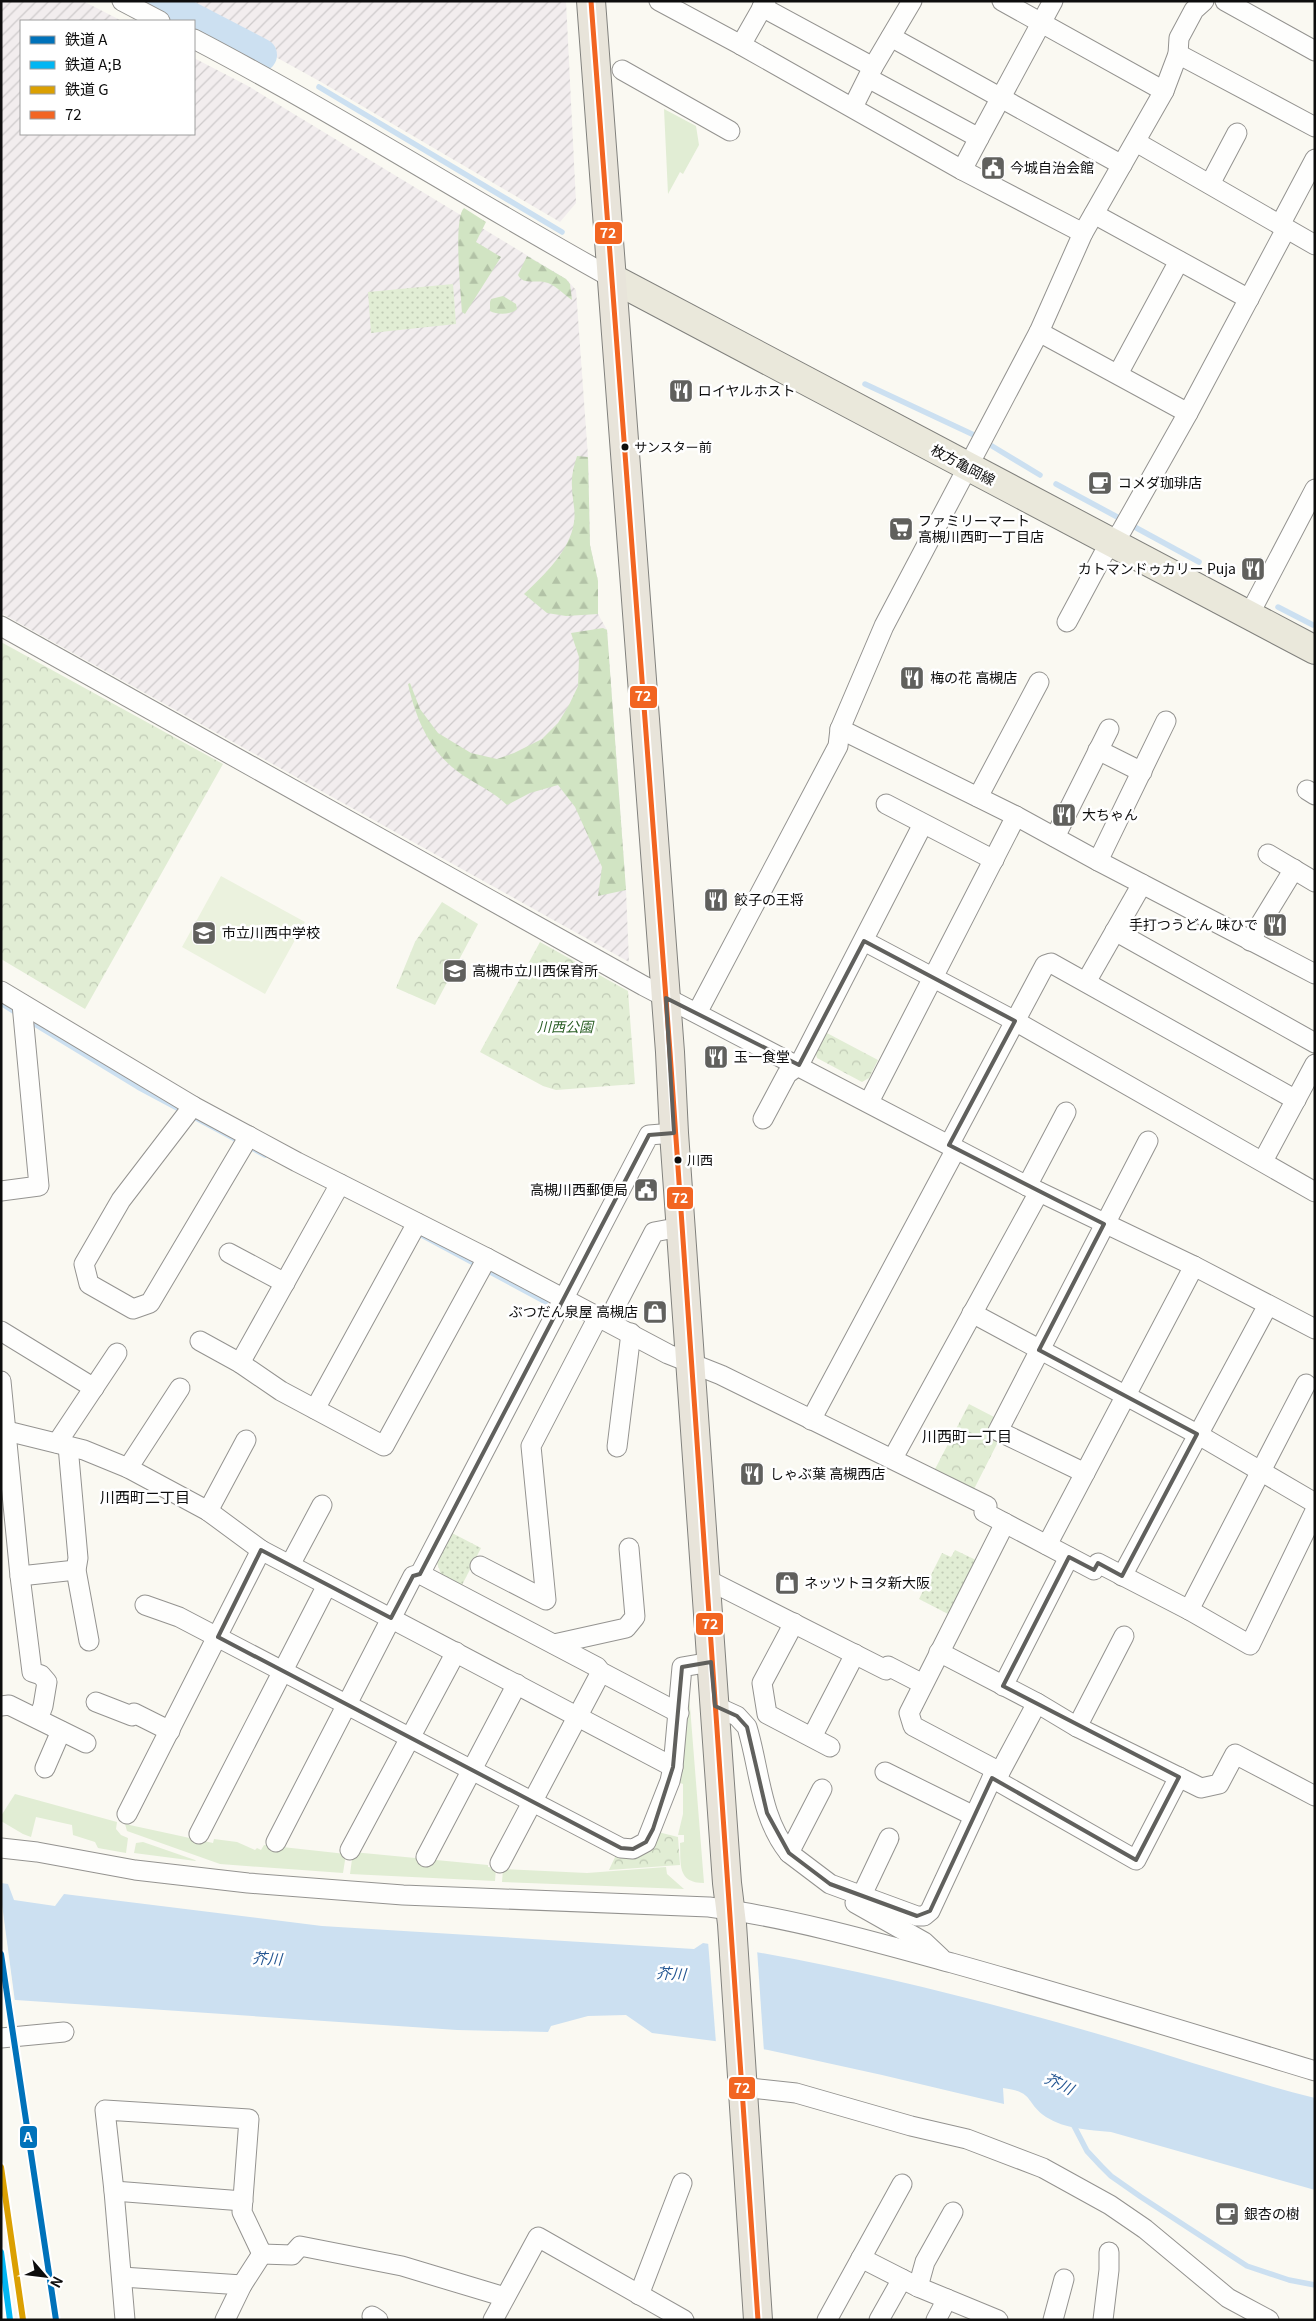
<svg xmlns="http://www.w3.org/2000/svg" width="1316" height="2321" font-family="Georgia,'Noto Sans JP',serif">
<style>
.industrial{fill:url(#industrial-furrows)}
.grass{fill:#e1edd4}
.forest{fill:url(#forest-firs)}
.park{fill:url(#park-crowns)}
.garden{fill:url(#garden-dots)}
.pitch{fill:#ebf2de}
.water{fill:#cce0f1}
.pier{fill:#faf9f2}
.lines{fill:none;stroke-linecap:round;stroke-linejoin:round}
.stream{stroke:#cce0f1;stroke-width:5.5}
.river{stroke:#cce0f1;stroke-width:34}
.minor-casing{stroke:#949390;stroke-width:21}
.primary-casing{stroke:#81817d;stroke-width:30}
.trunk-casing{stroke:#81817d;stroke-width:30}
.minor{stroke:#fefefd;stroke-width:19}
.primary{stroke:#eae8db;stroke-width:28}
.trunk{stroke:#e8e4da;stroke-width:28}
.bus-1-casing{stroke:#fff;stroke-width:9}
.bus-1{stroke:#f26522;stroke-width:5}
.rail-1-casing{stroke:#fff;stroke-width:10}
.rail-2-casing{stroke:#fff;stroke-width:10}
.rail-3-casing{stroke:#fff;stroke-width:10}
.rail-1{stroke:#0072ba;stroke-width:6}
.rail-2{stroke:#01b6f3;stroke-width:6}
.rail-3{stroke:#dba002;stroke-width:6}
.marked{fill:none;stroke:#60605d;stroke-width:4;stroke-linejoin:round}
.bus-dot{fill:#0d0d0d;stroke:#fff;stroke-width:2}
.labels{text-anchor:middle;stroke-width:5;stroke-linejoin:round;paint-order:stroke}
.bus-label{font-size:13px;fill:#0d0d0d;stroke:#fff;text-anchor:start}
.poi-label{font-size:14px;fill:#0d0d0d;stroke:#fff;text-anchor:start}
.street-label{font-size:14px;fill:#0d0d0d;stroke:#fff}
.park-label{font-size:14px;font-style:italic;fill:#2a5e24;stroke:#fff}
.neighbourhood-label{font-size:15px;fill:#0d0d0d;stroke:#fff}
.water-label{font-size:15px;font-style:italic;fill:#245692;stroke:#fff}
.line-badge{stroke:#fff;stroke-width:2}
.badge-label{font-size:14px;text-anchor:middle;font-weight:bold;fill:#fff}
</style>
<defs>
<pattern id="industrial-furrows" width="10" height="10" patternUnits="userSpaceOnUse" patternTransform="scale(1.25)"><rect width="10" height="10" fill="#f2edee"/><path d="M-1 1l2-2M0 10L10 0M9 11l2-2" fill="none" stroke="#cecacb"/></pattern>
<pattern id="forest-firs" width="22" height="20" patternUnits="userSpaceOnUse" patternTransform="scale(1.25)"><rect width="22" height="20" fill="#d1e4c3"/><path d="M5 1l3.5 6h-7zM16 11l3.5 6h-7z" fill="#b2c2a6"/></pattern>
<pattern id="park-crowns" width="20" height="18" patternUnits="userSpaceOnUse" patternTransform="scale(1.25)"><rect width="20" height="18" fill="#e1edd4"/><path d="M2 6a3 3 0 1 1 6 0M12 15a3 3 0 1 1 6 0" fill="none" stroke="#c0cab5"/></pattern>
<pattern id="garden-dots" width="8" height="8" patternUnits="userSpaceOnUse" patternTransform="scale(1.25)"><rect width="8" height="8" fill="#e1edd4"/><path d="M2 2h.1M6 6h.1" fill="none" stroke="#c0cab5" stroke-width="1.8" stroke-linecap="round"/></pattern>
</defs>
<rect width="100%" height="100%" fill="#faf9f2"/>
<g class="industrial">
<polygon points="1,1 83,1 122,21 21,21 21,134 194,134 194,58 248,86 566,279 576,290 588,457 590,545 598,581 598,614 607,630 626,890 629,962 1,613"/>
<polygon points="174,1 566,1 576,203 560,222 321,82"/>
</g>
<g class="grass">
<polygon points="664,109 696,126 699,145 683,174 680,172 668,194"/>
<path d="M 689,1694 L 704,1883 C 677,1883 681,1864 680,1843 L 684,1842 L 684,1835 L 678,1835 L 683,1814 L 683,1784 L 680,1783 L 687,1695 Z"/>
<polygon points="15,1794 117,1822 116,1829 121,1835 128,1838 126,1853 98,1848 95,1842 73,1835 72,1825 36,1817 31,1837 23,1834 1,1821 1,1816"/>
<polygon points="125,1824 213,1843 214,1839 237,1842 255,1850 257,1848 261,1850 264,1845 346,1854 343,1873 220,1864 127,1831"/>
<polygon points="143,1842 195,1860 196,1861 134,1853 136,1843"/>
<polygon points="353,1852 488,1865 488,1867 496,1868 495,1881 350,1874"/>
<polygon points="666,1867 667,1874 684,1889 502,1882 503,1869 587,1873"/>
</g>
<g class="forest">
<path d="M 464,208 L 486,222 L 476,242 L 501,257 L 465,314 L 462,312 C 461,295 453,218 464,208 Z"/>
<path d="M 527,256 L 566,279 L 570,284 L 572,300 C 563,294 555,284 544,282 C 534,280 523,285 518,275 Z"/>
<path d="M 503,296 L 516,304 L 517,309 C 511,315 497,315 490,311 L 490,302 L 491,299 Z"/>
<path d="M 577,456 L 588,457 L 590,545 L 598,581 L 598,614 L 566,616 L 547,613 L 524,594 C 544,575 570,551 574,522 C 576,511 572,498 572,487 C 571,476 574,466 577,456 Z"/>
<path d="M 603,628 L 607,630 L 626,890 L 598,896 L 602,867 L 575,807 L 558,785 L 530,793 L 507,805 C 493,792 485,789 469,779 C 433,758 417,724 408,684 L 410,683 L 420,709 L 438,733 L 471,753 L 497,759 L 514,753 L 542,739 L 558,723 L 569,705 L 578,686 L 579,657 L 571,633 Z"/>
</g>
<g class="park">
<polygon points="1,642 223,764 85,1009 1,959"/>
<polygon points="442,902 478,924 435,1005 396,988 415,942"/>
<polygon points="540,942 628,991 635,1084 556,1090 543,1086 480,1052"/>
<polygon points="825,1032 878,1060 869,1078 862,1082 817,1058 815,1050"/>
<polygon points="969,1404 996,1418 988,1434 999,1440 973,1491 934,1471"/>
<polygon points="658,1832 678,1837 680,1865 609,1870 616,1855"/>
</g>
<g class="garden">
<polygon points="453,284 456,324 371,333 368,292"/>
<polygon points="452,1533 481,1548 462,1585 441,1574 437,1563"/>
<polygon points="955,1550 978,1561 950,1615 919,1599 942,1553 951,1557"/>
</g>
<polygon class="pitch" points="221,876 305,922 265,994 182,947"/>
<path class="water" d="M 1,1883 L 8,1884 L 14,1900 L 55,1906 L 64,1894 L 322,1926 L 694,1949 L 703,1943 C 842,1965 980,1999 1115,2039 C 1182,2059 1247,2081 1315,2098 L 1315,2190 L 1111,2132 C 1089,2130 1065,2129 1046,2117 C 1025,2103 1035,2092 1003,2088 L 1004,2104 L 882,2075 L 768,2050 L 730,2043 L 652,2033 L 626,2015 L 588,2016 L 551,2026 L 548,2032 L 457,2030 L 1,1999 Z"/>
<g class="pier">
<polygon points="1,1897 15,2002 1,2001"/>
<polygon points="708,1941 757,1949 764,2052 716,2043"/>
</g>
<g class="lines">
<g class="stream">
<polyline points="319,87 562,232"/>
<polyline points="865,384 974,435"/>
<polyline points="992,446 1040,475"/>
<polyline points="1056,484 1121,519"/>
<polyline points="1131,525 1199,562"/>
<polyline points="1215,571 1222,575"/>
<polyline points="1278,607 1313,625"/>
<polyline points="1,1003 18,1014"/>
<polyline points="28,1020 138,1087 265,1155"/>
<polyline points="416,1232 546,1302"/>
<polyline points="1073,2124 1087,2151 1101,2166 1111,2176 1141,2197 1247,2266 1289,2280 1315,2285"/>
</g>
<polyline class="river" points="156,1 260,55"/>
<defs>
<g id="minor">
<polyline points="122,1 160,21"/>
<polyline points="659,1 741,45 962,170 1083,233"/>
<polyline points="1002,1 1164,91"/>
<polyline points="1225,1 1315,51"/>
<polyline points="762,7 873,67"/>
<polyline points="891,37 1122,165"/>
<path d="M 194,39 C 336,113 471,200 612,278"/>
<polyline points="741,45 766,1"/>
<polyline points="1178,54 1315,127"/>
<polyline points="622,70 730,131"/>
<polyline points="868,78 979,138 1053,1"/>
<polyline points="853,107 873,67 912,1"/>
<polyline points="1136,142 1315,245"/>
<polyline points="962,170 979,138"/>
<polyline points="1210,184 1237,133"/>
<polyline points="1094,214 1249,299"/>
<polyline points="1280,225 1315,159"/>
<polyline points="1039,332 1188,413"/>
<polyline points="1118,374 1179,261"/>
<polyline points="1249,615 1315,489"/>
<polyline points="1067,622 1103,555 1122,530 1188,413 1286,229"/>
<polyline points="1,626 644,986 1027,1186 1194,1266 1315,1329"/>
<polyline points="840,729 1016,816 1098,861 1315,974"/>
<polyline points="1098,750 1142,772"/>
<polyline points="1307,790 1315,795"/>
<polyline points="978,797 1039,682"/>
<polyline points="886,804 994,860"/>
<polyline points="1055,837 1109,729"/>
<polyline points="1268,854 1315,882"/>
<polyline points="1098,861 1166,721"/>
<polyline points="1115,931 1315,1043"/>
<polyline points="864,941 1015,1021 1315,1192"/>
<polyline points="1250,941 1294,869"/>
<polyline points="1086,982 1142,884"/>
<polyline points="1,991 193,1106 297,1162 487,1258 668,1354 721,1375 987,1506 984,1512 1094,1570 1098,1563 1189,1610 1250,1645 1315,1511"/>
<polyline points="697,1013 838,746 840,729 884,626 1039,332 1083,233 1164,91 1178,54 1179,38 1194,10 1204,1"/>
<polyline points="869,1102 1016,816"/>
<polyline points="193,1106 121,1200 84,1264 89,1284 133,1309 150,1303 249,1136"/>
<polyline points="763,1119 787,1074 799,1065 923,824"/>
<polyline points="949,1145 1045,965 1051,963 1296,1100"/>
<polyline points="1263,1161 1315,1064"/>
<polyline points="1027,1186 1066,1112"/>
<polyline points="1,1191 39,1186 22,1004"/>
<polyline points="229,1253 285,1283"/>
<polyline points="972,1313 1197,1434 1315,1503"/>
<polyline points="608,1321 654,1232 681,1227"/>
<polyline points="1,1331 94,1388"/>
<polyline points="200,1341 240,1363 281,1391 384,1446 487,1258"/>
<polyline points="240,1363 340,1184"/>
<polyline points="1,1381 20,1576 32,1672 41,1675 47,1682 43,1706 38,1719"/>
<polyline points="315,1409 417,1223"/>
<polyline points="811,1420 956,1149"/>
<polyline points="7,1431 84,1450 128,1468 208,1511 261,1550 127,1814"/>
<polyline points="57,1443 117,1353"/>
<polyline points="68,1446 78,1558 76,1570 89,1641"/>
<polyline points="617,1447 631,1333"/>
<polyline points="893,1458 1039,1192"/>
<polyline points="128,1468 180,1388"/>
<polyline points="1085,1473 998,1431 1148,1141"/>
<polyline points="208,1511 246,1440"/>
<polyline points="1047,1545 1194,1266"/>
<polyline points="261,1550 673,1767"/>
<polyline points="290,1565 322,1505"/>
<polyline points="480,1566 546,1600 531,1446 598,1317"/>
<polyline points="420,1574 649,1135 674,1133"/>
<polyline points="20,1576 76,1570"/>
<polyline points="1122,1576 1268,1305"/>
<polyline points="706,1579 886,1670 888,1666 923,1684"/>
<polyline points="145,1605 179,1617 621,1848 633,1849 646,1842 670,1781 673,1767 682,1667 711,1662"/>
<polyline points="1189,1610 1306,1384"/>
<polyline points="794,1623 762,1683 767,1714 830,1747"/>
<polyline points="554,1644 626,1628 635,1617 629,1548"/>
<polyline points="939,1652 1037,1703 1077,1727 1201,1788 1219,1784 1235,1754 1315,1796"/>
<polyline points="1003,1686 1069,1557"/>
<polyline points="96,1702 132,1716 134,1713 170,1731"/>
<polyline points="1,1706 9,1705 86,1743"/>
<path d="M 715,1706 L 737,1716 L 747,1727 C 760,1770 760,1817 789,1853"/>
<polyline points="1077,1727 1124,1636"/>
<polyline points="812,1737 855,1654"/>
<polyline points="45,1768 61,1731"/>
<polyline points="885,1772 974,1816"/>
<polyline points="1000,1772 913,1726 909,1713 1005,1523"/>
<polyline points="992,1778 1136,1860 1179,1777"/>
<polyline points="822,1789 789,1853 830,1884 917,1916 924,1916 930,1911 992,1778 1000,1772 1037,1703"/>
<polyline points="199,1834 327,1585"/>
<polyline points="276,1842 413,1576 420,1574 597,1667 601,1672 679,1713"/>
<path d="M 1,1848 L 37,1852 L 135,1870 L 248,1883 L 403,1895 L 709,1907 C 791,1918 872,1941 952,1963 C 1074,1997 1194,2034 1315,2071"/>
<polyline points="350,1850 456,1652"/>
<polyline points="426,1857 517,1684"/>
<polyline points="500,1863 601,1672"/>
<polyline points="861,1897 889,1838"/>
<polyline points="855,1903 924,1942 941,1958"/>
<polyline points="1,2038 64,2032"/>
<polyline points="742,2087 796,2093 911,2126 967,2139 1043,2168 1110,2205 1145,2229 1228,2298 1269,2320"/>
<polyline points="114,2191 243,2201"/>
<polyline points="262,2254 292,2255 300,2246 402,2266 505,2297"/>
<polyline points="861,2258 918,2287 998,2320"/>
<polyline points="122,2277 242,2285"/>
<polyline points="918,2287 925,2262 953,2212"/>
<polyline points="639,2295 682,2183"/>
<polyline points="372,2316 378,2320"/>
<polyline points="125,2320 114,2191 105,2110 249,2119 242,2212 262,2254"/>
<polyline points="225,2320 242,2285 262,2254"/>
<polyline points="493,2320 538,2237 684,2320"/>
<polyline points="827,2320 902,2184"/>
<polyline points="879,2320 902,2279"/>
<polyline points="936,2320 947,2299"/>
<polyline points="1053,2320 1064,2279"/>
<polyline points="1103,2320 1109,2270 1109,2252"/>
</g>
<polyline id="primary" points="612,278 1315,650"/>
<polyline id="trunk" points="591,1 670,1052 674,1133 727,1883 732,1924 758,2320"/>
</defs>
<use href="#minor" class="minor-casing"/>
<use href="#primary" class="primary-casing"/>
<use href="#trunk" class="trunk-casing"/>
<use href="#minor" class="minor"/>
<use href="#primary" class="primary"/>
<use href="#trunk" class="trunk"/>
<defs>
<polyline id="bus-1" points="591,1 670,1052 758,2320"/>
</defs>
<use href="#bus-1" class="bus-1-casing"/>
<use href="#bus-1" class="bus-1"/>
<defs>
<polyline id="rail-1" points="1,1954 56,2320"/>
<polyline id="rail-2" points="1,2252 10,2320"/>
<polyline id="rail-3" points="1,2167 23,2320"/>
</defs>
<use href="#rail-1" class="rail-1-casing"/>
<use href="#rail-2" class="rail-2-casing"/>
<use href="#rail-3" class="rail-3-casing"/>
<use href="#rail-1" class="rail-1"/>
<use href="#rail-2" class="rail-2"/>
<use href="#rail-3" class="rail-3"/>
</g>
<path class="marked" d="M 864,941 L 1015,1021 L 949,1145 L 1104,1224 L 1039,1350 L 1197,1434 L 1122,1576 L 1098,1563 L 1094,1570 L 1069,1557 L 1003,1686 L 1179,1777 L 1136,1860 L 992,1778 L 930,1911 L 917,1916 L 830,1884 L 789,1853 L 767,1813 L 747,1727 L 737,1716 L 715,1706 L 711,1662 L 682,1667 L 673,1767 L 653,1829 L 646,1842 L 633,1849 L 621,1848 L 218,1637 L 261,1550 L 391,1618 L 413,1576 L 420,1574 L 649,1135 L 674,1133 L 666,998 L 799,1065 Z"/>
<defs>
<symbol id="civic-square" viewBox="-11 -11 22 22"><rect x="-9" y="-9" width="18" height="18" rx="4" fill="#60605d" stroke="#fff"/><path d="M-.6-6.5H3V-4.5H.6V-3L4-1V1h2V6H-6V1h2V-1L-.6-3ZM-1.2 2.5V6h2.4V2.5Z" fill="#fff"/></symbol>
<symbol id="restaurant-square" viewBox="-11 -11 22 22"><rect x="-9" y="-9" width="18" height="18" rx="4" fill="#60605d" stroke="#fff"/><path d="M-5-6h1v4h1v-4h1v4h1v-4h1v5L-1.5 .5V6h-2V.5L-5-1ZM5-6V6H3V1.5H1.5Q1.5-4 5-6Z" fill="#fff"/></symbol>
<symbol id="cafe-square" viewBox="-11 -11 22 22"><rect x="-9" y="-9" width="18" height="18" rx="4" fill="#60605d" stroke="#fff"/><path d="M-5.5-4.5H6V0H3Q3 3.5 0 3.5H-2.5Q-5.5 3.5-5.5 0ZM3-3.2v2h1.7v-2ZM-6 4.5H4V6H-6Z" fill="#fff"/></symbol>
<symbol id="supermarket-square" viewBox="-11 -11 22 22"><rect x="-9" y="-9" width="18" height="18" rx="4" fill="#60605d" stroke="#fff"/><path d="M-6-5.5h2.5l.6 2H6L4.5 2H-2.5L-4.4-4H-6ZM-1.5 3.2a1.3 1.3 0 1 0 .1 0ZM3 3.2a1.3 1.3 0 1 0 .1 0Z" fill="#fff"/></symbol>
<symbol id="school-square" viewBox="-11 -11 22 22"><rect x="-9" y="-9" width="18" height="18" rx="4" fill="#60605d" stroke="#fff"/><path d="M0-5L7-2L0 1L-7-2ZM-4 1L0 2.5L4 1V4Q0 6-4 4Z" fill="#fff"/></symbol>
<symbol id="shop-square" viewBox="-11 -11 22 22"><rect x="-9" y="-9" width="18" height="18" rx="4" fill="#60605d" stroke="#fff"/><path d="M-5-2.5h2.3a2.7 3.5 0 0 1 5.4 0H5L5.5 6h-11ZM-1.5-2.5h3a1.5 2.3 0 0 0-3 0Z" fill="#fff"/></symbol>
</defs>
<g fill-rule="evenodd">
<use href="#civic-square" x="979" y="154" width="28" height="28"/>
<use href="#restaurant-square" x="667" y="377" width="28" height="28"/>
<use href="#cafe-square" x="1086" y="469" width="28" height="28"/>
<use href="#supermarket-square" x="887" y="515" width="28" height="28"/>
<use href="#restaurant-square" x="1239" y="555" width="28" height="28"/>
<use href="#restaurant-square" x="898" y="664" width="28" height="28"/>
<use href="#restaurant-square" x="1050" y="801" width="28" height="28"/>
<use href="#restaurant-square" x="702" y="886" width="28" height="28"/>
<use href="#restaurant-square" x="1261" y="911" width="28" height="28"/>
<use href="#school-square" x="190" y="919" width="28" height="28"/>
<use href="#school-square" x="441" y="957" width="28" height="28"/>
<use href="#restaurant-square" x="702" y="1043" width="28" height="28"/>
<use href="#civic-square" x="632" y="1176" width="28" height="28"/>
<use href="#shop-square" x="641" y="1298" width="28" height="28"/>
<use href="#restaurant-square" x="738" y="1460" width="28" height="28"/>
<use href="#shop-square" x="773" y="1569" width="28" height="28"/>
<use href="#cafe-square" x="1213" y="2200" width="28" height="28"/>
</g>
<g class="bus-dot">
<circle cx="625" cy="447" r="4.5"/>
<circle cx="678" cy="1160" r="4.5"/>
</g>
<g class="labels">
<g class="bus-label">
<text x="634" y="452">サンスター前</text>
<text x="687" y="1165">川西</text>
</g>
<g class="poi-label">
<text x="1010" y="173">今城自治会館</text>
<text x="698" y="396">ロイヤルホスト</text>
<text x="1118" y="488">コメダ珈琲店</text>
<text x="918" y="526">ファミリーマート<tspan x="918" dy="16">高槻川西町一丁目店</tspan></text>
<text x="1236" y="574" text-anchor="end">カトマンドゥカリー Puja</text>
<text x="930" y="683">梅の花 高槻店</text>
<text x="1082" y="820">大ちゃん</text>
<text x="734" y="905">餃子の王将</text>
<text x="1258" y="930" text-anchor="end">手打つうどん 味ひで</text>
<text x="222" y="938">市立川西中学校</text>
<text x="472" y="976">高槻市立川西保育所</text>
<text x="734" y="1062">玉一食堂</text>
<text x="628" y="1195" text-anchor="end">高槻川西郵便局</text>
<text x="638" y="1317" text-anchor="end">ぶつだん泉屋 高槻店</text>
<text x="770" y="1479">しゃぶ葉 高槻西店</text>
<text x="804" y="1588">ネッツトヨタ新大阪</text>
<text x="1244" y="2219">銀杏の樹</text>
</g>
<g class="street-label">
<text transform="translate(963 465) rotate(28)" y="5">枚方亀岡線</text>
</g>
<g class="park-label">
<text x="565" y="1032">川西公園</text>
</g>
<g class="neighbourhood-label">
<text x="967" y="1442">川西町一丁目</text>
<text x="145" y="1503">川西町二丁目</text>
</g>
<g class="water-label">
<text transform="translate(267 1959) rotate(3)" y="5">芥川</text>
<text transform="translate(671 1974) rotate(3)" y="5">芥川</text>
<text transform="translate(1059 2084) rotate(26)" y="5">芥川</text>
</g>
</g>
<g class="line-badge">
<rect x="594" y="221" width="29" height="24" rx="5" fill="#f26522"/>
<rect x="629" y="685" width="29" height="24" rx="5" fill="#f26522"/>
<rect x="666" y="1186" width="28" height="24" rx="5" fill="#f26522"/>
<rect x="695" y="1612" width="29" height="24" rx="5" fill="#f26522"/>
<rect x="728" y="2076" width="28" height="24" rx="5" fill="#f26522"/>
<rect x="19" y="2125" width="19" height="24" rx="5" fill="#0072ba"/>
</g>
<g class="badge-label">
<text x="608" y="238">72</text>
<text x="643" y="701">72</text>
<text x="680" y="1203">72</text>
<text x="710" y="1629">72</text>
<text x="742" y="2093">72</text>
<text x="28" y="2142">A</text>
</g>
<rect width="1316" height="2321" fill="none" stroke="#0d0d0d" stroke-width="5"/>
<rect x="20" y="20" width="175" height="115" fill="#ffffff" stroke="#9e9e9e"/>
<rect x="30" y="36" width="25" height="8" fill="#0072ba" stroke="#9e9e9e"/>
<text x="65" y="45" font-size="15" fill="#0d0d0d">鉄道 A</text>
<rect x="30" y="61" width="25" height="8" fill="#01b6f3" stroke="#9e9e9e"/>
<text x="65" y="70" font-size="15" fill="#0d0d0d">鉄道 A;B</text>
<rect x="30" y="86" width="25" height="8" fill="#dba002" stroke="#9e9e9e"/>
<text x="65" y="95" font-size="15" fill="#0d0d0d">鉄道 G</text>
<rect x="30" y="111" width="25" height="8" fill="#f26522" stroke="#9e9e9e"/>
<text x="65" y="120" font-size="15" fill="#0d0d0d">72</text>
<g transform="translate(45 2276) rotate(118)" stroke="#ffffff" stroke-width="4" paint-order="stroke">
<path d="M0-4L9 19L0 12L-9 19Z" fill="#0d0d0d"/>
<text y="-8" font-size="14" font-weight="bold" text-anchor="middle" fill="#0d0d0d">N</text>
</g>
</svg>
